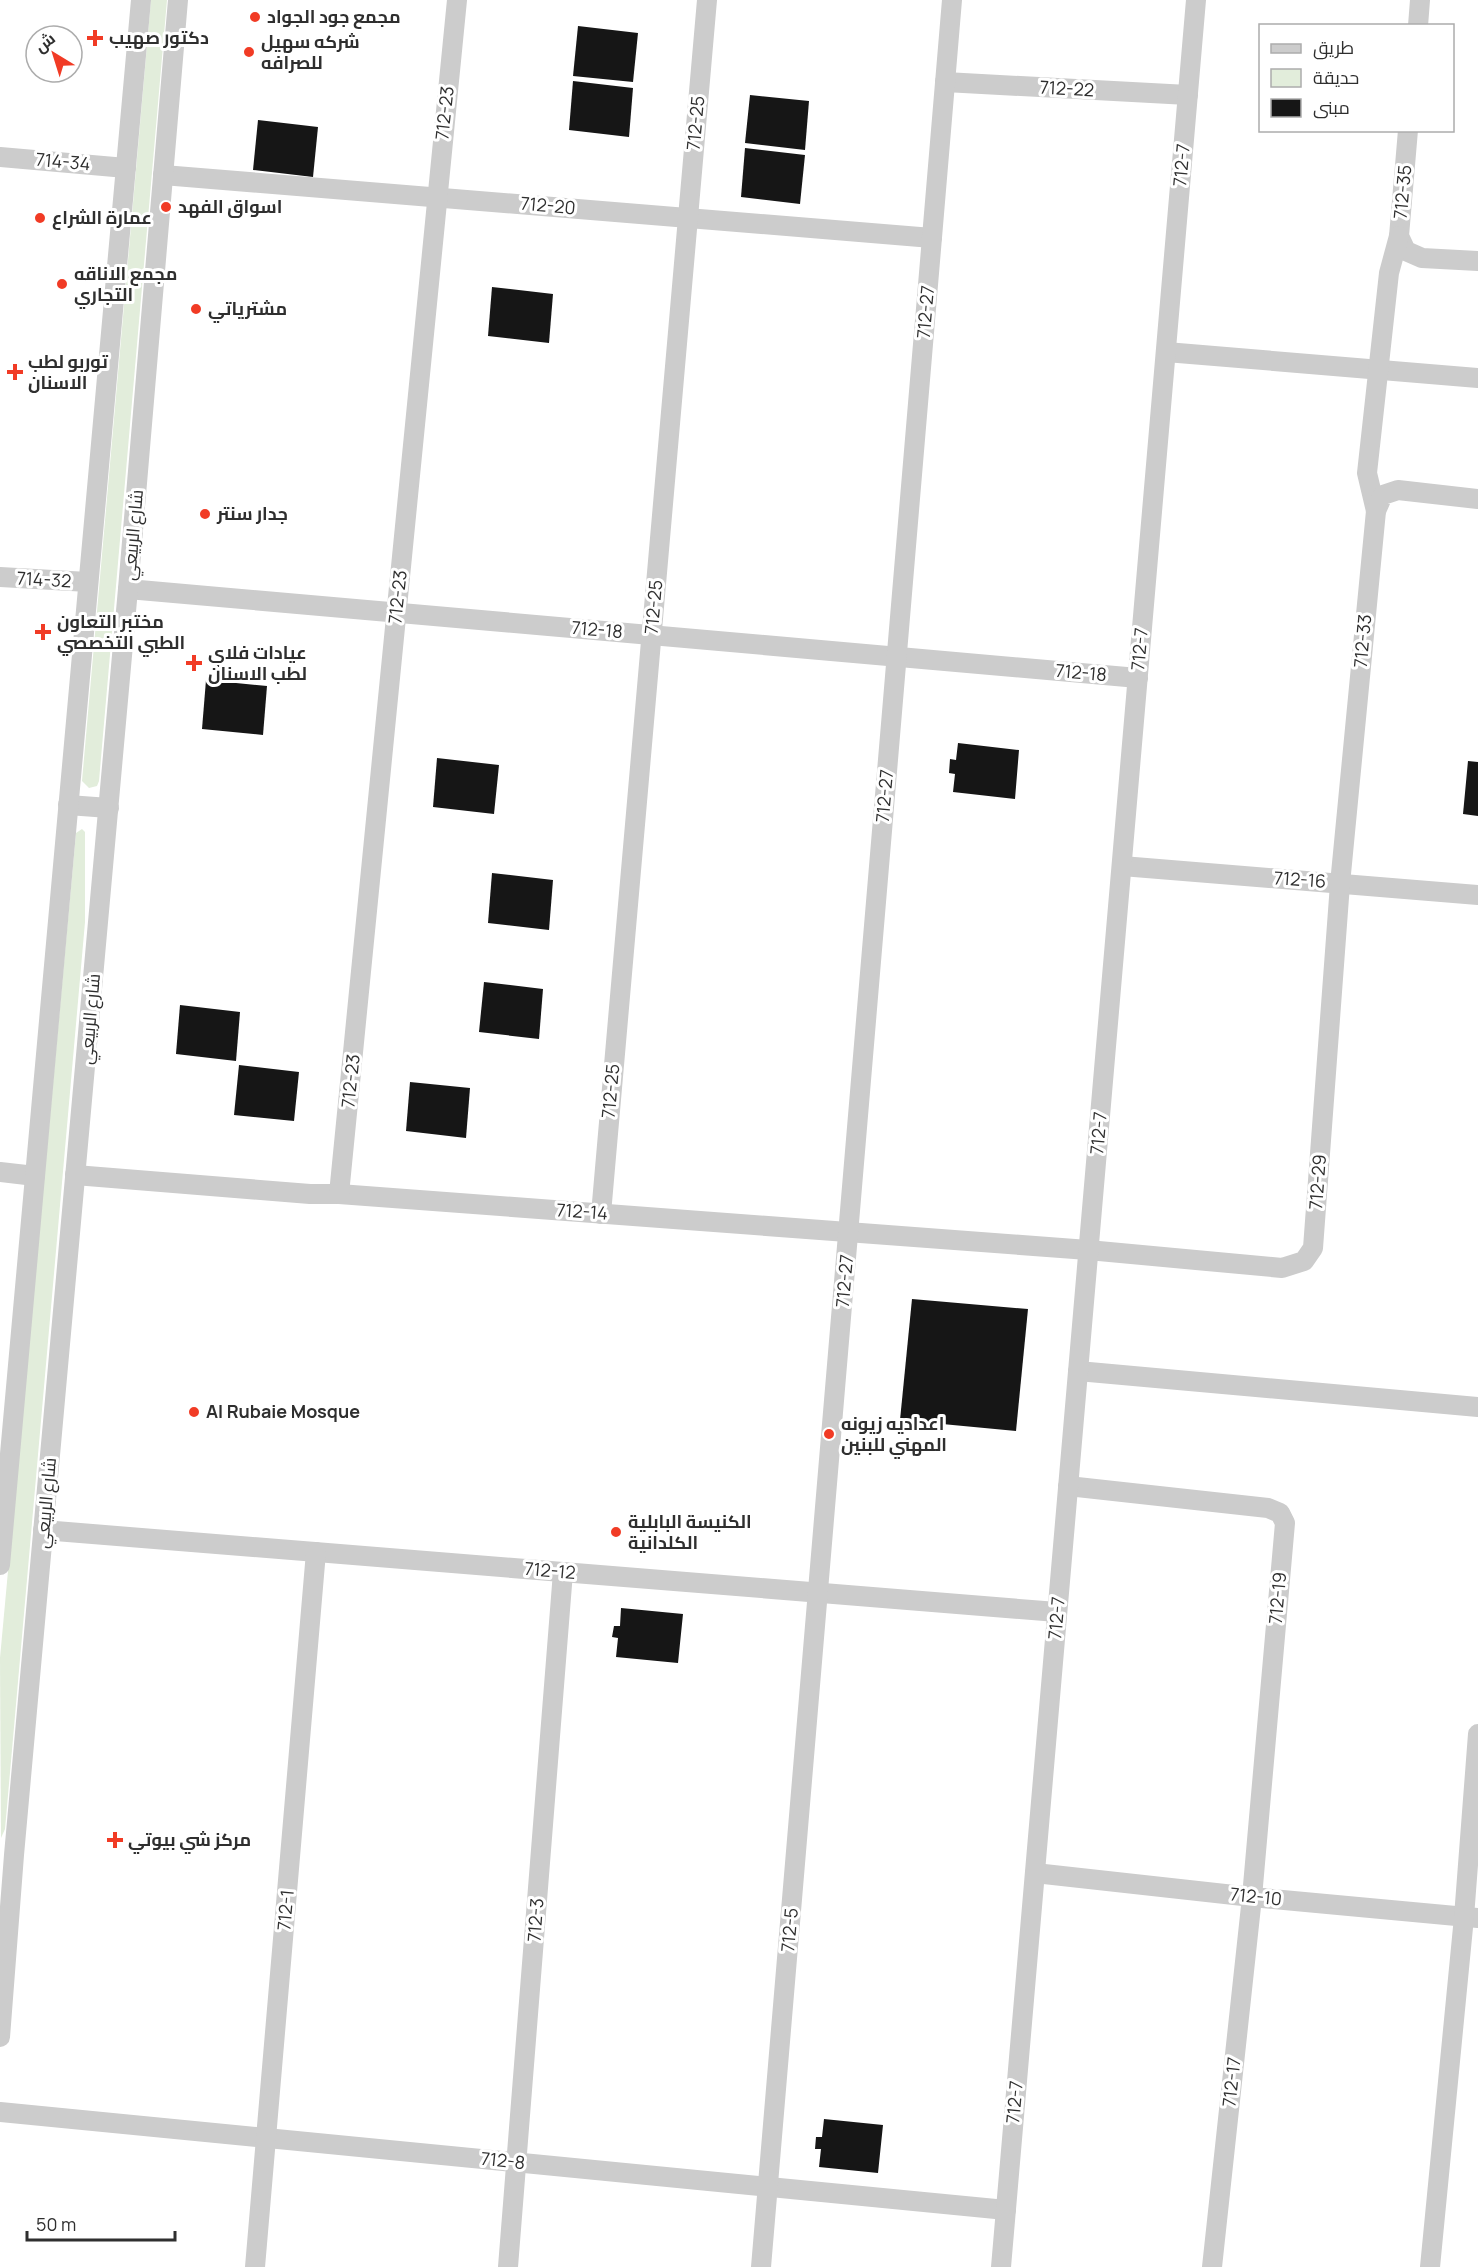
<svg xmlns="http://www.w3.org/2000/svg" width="1478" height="2267" font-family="Manrope,Cairo,sans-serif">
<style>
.green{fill:#e2eddb}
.building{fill:#161616}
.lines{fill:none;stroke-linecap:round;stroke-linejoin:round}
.minor{stroke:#ccc;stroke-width:20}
.poi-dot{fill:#f13b25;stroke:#fff;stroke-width:2}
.labels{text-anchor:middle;stroke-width:6;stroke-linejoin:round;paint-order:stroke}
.poi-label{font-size:18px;font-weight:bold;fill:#2f2f2f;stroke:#fff;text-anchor:start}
.street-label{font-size:18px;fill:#2f2f2f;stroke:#fff}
</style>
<rect width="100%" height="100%" fill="#fff"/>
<g class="green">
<polygon points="151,0 167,0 99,781 97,786 89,788 82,781"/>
<polygon points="82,829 85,832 85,922 5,1829 1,1838 0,1658 76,833"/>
</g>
<g class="building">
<polygon points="578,26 638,33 633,82 573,76"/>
<polygon points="573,81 633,88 629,137 569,130"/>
<polygon points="750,95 809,101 805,150 745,143"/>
<polygon points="258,120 318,127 313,177 253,170"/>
<polygon points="745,148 805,155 800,204 741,197"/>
<polygon points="492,287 553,294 549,343 488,336"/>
<polygon points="206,680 267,686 263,735 202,729"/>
<polygon points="958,743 1019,750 1015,799 953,792 955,774 949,773 950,759 956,760"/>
<polygon points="437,758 499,765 494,814 433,807"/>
<polygon points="1468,761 1478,762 1478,816 1463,814"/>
<polygon points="492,873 553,880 549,930 488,923"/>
<polygon points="484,982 543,989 539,1039 479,1032"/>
<polygon points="180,1005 240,1012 236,1061 176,1054"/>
<polygon points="239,1065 299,1072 294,1121 234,1115"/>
<polygon points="410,1082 470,1088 466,1138 406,1131"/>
<polygon points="912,1299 1028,1309 1016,1431 900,1420"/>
<polygon points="621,1608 683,1614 678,1663 616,1657 618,1638 612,1637 614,1626 620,1626"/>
<polygon points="824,2119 883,2125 878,2173 819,2167 821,2149 815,2149 816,2137 822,2137"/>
</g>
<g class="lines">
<g class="minor">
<polyline points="1418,26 1420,0"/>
<polyline points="945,82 1188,95"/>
<polyline points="1408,130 1399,236 1406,251 1422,258 1478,261"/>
<polyline points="0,157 126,168"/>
<polyline points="163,175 932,238"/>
<polyline points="1166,352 1478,378"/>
<polyline points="1376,511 1367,473 1389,273 1399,236"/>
<polyline points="0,577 88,582"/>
<polyline points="128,589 1138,678"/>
<polyline points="68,805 109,808"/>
<polyline points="1122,866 1478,895"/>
<polyline points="0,1172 35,1176"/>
<polyline points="75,1175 310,1194 339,1194 1088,1250 1282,1268 1304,1261 1313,1248 1340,884 1376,511 1383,495 1398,490 1478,499"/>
<polyline points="339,1194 457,0"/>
<polyline points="601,1214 707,0"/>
<polyline points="1078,1371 1478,1407"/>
<polyline points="1068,1486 1268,1508 1280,1513 1285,1523 1252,1897 1212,2267"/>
<polyline points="43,1530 1057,1612"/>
<polyline points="0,1565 141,0"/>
<polyline points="1035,1873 1252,1897 1478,1918"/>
<polyline points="0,2037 14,1855 128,589 178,0"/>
<polyline points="0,2112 1006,2210"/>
<polyline points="255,2267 316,1552"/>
<polyline points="508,2267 563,1572"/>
<polyline points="761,2267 952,0"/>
<polyline points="1001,2267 1196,0"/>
<polyline points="1430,2267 1464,1917 1478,1734"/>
</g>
</g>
<g class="poi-dot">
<circle cx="255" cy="17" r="6"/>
<path d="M92 29h6v6h6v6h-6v6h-6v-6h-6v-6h6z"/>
<circle cx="249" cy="52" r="6"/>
<circle cx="166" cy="207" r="6"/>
<circle cx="40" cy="218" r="6"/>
<circle cx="62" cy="284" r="6"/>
<circle cx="196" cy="309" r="6"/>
<path d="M12 363h6v6h6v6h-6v6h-6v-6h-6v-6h6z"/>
<circle cx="205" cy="514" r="6"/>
<path d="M40 623h6v6h6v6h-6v6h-6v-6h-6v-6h6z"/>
<path d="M191 654h6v6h6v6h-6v6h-6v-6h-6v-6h6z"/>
<circle cx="194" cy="1412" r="6"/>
<circle cx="829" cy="1434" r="6"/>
<circle cx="616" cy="1532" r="6"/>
<path d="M112 1831h6v6h6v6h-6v6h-6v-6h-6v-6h6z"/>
</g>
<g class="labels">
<g class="poi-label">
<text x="267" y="23">مجمع جود الجواد</text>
<text x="109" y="44">دكتور صهيب</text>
<text x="261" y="48">شركه سهيل<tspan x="261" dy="21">للصرافه</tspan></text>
<text x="178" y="213">اسواق الفهد</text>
<text x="52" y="224">عمارة الشراع</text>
<text x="74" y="280">مجمع الاناقه<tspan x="74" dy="21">التجاري</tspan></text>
<text x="208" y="315">مشترياتي</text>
<text x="28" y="368">توربو لطب<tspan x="28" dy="21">الاسنان</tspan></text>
<text x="217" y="520">جدار سنتر</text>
<text x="57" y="628">مختبر التعاون<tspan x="57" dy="21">الطبي التخصصي</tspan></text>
<text x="208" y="659">عيادات فلاي<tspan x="208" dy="21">لطب الاسنان</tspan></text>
<text x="206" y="1418">Al Rubaie Mosque</text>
<text x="841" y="1430">اعداديه زيونه<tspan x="841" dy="21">المهني للبنين</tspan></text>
<text x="628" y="1528">الكنيسة البابلية<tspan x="628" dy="21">الكلدانية</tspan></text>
<text x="128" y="1846">مركز شي بيوتي</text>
</g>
<g class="street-label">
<text transform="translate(1067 89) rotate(3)" y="6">712-22</text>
<text transform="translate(445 113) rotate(-84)" y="6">712-23</text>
<text transform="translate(696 123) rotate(-85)" y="6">712-25</text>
<text transform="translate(63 162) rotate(5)" y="6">714-34</text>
<text transform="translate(1182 165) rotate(-85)" y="6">712-7</text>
<text transform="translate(1403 192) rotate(-85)" y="6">712-35</text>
<text transform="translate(548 206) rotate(5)" y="6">712-20</text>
<text transform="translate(926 312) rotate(-85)" y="6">712-27</text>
<text transform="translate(133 535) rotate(-85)" y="6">شارع الربيعي</text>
<text transform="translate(44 580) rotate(3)" y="6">714-32</text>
<text transform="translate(398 597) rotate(-84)" y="6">712-23</text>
<text transform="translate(654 607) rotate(-85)" y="6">712-25</text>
<text transform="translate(597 630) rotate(5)" y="6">712-18</text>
<text transform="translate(1363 641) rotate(-85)" y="6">712-33</text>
<text transform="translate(1140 649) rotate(-85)" y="6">712-7</text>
<text transform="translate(1081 673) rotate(5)" y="6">712-18</text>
<text transform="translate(885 796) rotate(-85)" y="6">712-27</text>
<text transform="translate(1300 880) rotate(4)" y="6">712-16</text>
<text transform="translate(90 1019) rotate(-85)" y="6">شارع الربيعي</text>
<text transform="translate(351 1081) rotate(-84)" y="6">712-23</text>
<text transform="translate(611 1091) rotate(-85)" y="6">712-25</text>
<text transform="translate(1099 1133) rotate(-85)" y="6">712-7</text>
<text transform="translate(1318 1182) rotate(-86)" y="6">712-29</text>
<text transform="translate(582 1212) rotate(4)" y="6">712-14</text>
<text transform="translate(845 1281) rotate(-85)" y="6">712-27</text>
<text transform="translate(46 1503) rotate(-85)" y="6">شارع الربيعي</text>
<text transform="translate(550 1571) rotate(5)" y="6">712-12</text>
<text transform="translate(1278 1598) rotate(-85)" y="6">712-19</text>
<text transform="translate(1057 1618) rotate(-85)" y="6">712-7</text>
<text transform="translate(1256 1897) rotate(6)" y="6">712-10</text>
<text transform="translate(286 1910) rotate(-85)" y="6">712-1</text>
<text transform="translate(536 1920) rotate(-86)" y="6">712-3</text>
<text transform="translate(790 1930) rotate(-85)" y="6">712-5</text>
<text transform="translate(1232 2082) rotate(-84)" y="6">712-17</text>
<text transform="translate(1015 2102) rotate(-85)" y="6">712-7</text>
<text transform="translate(503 2161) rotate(6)" y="6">712-8</text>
</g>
</g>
<rect x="1259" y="24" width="195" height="108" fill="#ffffff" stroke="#acacac" stroke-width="1.5"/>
<rect x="1271" y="44" width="30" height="9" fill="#cccccc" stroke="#acacac" stroke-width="1.5"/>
<text x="1313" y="54" font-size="18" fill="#2f2f2f">طريق</text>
<rect x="1271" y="69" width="30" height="18" fill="#e2eddb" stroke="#acacac" stroke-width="1.5"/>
<text x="1313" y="84" font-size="18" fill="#2f2f2f">حديقة</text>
<rect x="1271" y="99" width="30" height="18" fill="#161616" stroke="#acacac" stroke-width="1.5"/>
<text x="1313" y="114" font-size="18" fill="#2f2f2f">مبنى</text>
<g transform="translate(54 54) rotate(322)"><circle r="28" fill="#ffffff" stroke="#acacac" stroke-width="1.5"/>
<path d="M0-4.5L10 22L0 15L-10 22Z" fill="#f13b25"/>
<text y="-9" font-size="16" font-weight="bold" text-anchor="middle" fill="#2f2f2f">ش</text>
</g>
<path d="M27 2231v9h148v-9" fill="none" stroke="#2f2f2f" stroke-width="3"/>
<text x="36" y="2231" font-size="18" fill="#2f2f2f" stroke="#ffffff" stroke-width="4.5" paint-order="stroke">50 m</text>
</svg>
